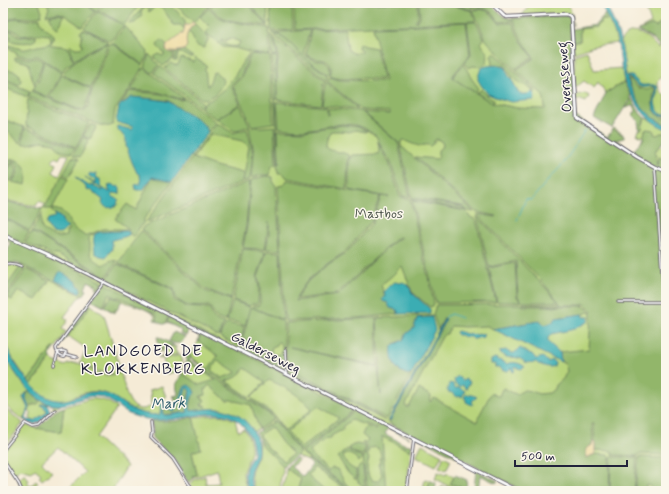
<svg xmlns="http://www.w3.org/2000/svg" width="669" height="494" font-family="Mynerve,sans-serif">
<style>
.green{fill:#b8d47b;stroke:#6d7b5b;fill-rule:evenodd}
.forest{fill:#92b66b;stroke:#5a6c53;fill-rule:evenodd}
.sand{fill:#eeda9e;stroke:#887e6c}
.water{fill:#3badb3;stroke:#2e6877;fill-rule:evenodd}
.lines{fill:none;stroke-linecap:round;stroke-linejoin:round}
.stream{stroke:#3badb3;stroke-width:1}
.minor-casing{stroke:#6c6871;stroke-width:3.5}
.tertiary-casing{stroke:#6c6871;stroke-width:4.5}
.minor{stroke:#fff;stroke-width:1.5}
.tertiary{stroke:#fff;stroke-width:2.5}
.labels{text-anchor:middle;stroke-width:3;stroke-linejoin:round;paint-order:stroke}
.street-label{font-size:14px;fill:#22223b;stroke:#fbf7ec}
.park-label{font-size:14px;fill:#4f574e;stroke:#fbf7ec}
.water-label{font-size:15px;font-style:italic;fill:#2c5a6b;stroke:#fbf7ec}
.quarter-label{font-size:16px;letter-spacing:1px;fill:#22223b;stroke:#fbf7ec}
</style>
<rect width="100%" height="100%" fill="#fbf7ec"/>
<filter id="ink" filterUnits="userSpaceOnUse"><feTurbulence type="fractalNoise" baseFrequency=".025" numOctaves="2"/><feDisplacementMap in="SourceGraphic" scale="8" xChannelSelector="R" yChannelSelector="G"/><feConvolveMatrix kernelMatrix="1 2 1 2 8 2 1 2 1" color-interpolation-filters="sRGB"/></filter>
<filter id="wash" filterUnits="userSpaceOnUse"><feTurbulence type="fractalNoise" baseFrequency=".012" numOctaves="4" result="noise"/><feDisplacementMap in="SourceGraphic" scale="16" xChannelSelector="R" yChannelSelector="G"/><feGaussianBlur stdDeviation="0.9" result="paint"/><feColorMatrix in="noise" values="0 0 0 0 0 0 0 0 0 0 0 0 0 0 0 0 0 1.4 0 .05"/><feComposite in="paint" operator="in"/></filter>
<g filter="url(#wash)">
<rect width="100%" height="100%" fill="#f5ebd6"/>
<g class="green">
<path d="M 3,3 L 489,3 L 504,16 L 510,18 L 569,15 L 574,116 L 607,137 L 614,128 L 623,134 L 622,137 L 617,141 L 621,142 L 623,145 L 634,151 L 643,138 L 641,135 L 639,136 L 638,134 L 636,135 L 638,130 L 640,130 C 641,130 645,120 645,118 L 649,119 L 652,121 L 631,96 L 625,68 L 620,41 C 623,38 626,34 630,33 C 640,29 653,42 658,48 L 660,47 L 657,43 L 639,30 L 651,23 C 647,11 645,0 629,4 L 627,8 L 620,3 L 661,3 L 664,6 L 666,3 L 666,73 L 657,82 C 659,88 661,94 666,96 L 666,141 L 665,141 L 665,139 L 661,143 L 660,146 L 664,147 L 666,144 L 666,491 L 521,491 L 518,489 L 434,445 L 388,424 L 383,435 L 383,437 L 411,451 L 406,491 L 299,491 L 307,475 L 308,475 L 314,467 L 329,478 L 308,461 L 294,455 L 284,462 C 276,455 266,448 261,438 C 260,435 260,433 259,429 L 254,432 L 252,428 L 243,419 L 222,409 L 207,409 L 206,406 L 201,404 L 205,400 L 201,398 L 201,396 L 204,396 L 205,390 L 207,387 L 199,385 L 182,373 L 188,361 L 206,373 L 208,369 L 190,357 L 198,342 L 199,334 L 188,328 L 180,329 L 169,324 L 164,322 L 161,323 L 154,320 L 155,316 C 146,307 132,305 121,301 L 115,313 L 91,300 L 98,288 L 95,288 L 96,285 L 89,281 L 83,288 L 87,290 L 81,297 L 79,297 L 64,317 L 68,320 L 62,329 L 66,332 L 55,349 L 53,348 L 28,381 L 13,359 L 3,340 L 3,265 L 11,264 L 20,266 L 22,264 L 15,261 L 3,263 L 3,252 L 7,253 L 12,238 L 3,233 L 3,202 L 42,209 L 45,204 L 39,201 L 36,206 L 3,200 ZM 62,154 L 69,155 L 59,176 L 53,172 L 57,164 L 52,162 L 55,157 L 59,159 Z"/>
<polygon points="527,3 569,3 569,7 572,14 573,26 572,15 569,13 522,16 529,5"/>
<polygon points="604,19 607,20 608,19 614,31 617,43 594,46 574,53 573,42 580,41 579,29 596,27"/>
<polygon points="587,51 594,70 622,68 624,82 606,93 598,82 594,88 584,81 575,88 574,55"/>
<polygon points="585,93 589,96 586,102 578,99 576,102 576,95"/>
<path d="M 91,305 L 104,315 L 121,372 C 106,377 92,369 80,362 L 87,349 L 68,336 Z"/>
<polygon points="176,346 175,350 178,354 159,359 158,358 164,356 163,351 157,352 156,351"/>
<path d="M 3,352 C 12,368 27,395 45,403 C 51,405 56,405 61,405 L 57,407 L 53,411 L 53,405 L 42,404 L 41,405 L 47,410 L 46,413 L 38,418 L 35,421 L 33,422 L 30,418 L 31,413 L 29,411 L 30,408 L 29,406 L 37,404 L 40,401 L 29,391 L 24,396 L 23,398 L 28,408 L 24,419 L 25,421 L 11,411 L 3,403 Z"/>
<polygon points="181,355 183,365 181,370 167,374 163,359"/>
<path d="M 51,358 L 53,361 L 66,366 L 68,364 L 78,363 L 96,372 L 105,375 L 111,375 L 121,373 C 124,384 128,411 143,409 C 149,408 155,403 161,400 L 160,414 L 159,415 C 150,415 139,413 132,409 C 120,403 113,394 99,392 C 93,391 87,392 81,394 C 76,396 71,398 67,400 C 52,404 41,394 31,385 Z"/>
<polygon points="162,386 166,397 151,404 150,390"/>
<path d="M 89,399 C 100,398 109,401 117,408 L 96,437 L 127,466 L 112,491 L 66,491 L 85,472 L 58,447 L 42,462 L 52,472 L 42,480 L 39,477 L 41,474 L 35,469 L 32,472 L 20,469 L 14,474 L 3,459 L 3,452 L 25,425 L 32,427 L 61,432 L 64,407 Z"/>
<polygon points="3,407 23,423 3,449"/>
<path d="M 217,415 L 225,416 L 235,420 L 238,431 L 244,429 C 250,437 254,449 249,458 C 247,463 244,467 243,473 C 243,479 246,485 247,491 L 196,491 L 190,485 L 194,480 L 205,476 L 206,484 L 219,483 L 217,470 L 202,475 L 194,478 L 192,476 L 197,474 L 192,452 L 196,431 L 193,417 Z"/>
<polygon points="259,440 262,445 283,466 283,473 281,476 280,491 255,491 251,476 252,469 258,456"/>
<polygon points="422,444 442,455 436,466 416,456"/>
<polygon points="444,456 451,460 446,470 439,467"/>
<polygon points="286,468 301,479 297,491 282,491 283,484 285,479"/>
<polygon points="438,472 446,475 447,473 454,476 451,484 470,489 470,491 464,491 464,488 460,488 463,489 463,491 441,491 441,487 451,487 442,483 442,482 435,479"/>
<polygon points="25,474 29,481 27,483 30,486 36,481 38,483 28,491 23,491 21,485 18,480"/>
<polygon points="425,479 431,481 428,485 430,489 429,491 416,491 416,489 423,490"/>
</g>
<g class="forest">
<polygon points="3,3 39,3 40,7 42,11 41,16 29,18 16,17 3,22"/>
<polygon points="47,3 85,3 95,12 82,27 63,14 58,13 46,15 49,8"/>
<polygon points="87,3 102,3 96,12"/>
<polygon points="104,3 141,3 124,25 148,52 146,59 143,65 112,42 124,28 124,25 110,41 84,28 97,12 101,13 122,24 103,12 98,11 102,7"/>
<path d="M 145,3 L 168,3 L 184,18 L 185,21 L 185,28 L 183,28 L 181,25 L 174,25 C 168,18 165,7 155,6 L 151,11 L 149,12 L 146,7 L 141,12 L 142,17 L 139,18 L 135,23 L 129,24 C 134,16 142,11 145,3 Z"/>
<polygon points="174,3 212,3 194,22"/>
<polygon points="215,3 246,3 268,26 228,20 220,16 210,7"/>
<polygon points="248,3 267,3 268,25"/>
<polygon points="270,3 292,3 293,30 271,31"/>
<polygon points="294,3 418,3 418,18 416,19 416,22 420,17 419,3 445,3 472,11 476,21 428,23 409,25 372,26 295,30"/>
<polygon points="449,3 470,3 472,10"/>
<path d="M 472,3 L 489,3 L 505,17 L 510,19 L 566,16 L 569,17 L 570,18 L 575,116 L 608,138 L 613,129 L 624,136 L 624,138 L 615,140 L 615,141 L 623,144 L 624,146 L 622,147 L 625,149 L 626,147 L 633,151 L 643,140 L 645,130 L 647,129 L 654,130 L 654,134 L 657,135 L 661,133 L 666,133 L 665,141 L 661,144 L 658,149 L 656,149 L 655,154 L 657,155 L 656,159 L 657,162 L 656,166 L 657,167 L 659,163 L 658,160 L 659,157 L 666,160 L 666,455 L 639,454 L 638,456 L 613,455 L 612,451 L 595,450 L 594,423 L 592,423 L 593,442 C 589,450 585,446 586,458 L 595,454 L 609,455 L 610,456 L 609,491 L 522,491 L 519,488 L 391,424 L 388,420 L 390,421 L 397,409 L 446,319 L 444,318 L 438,330 L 433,314 L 436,305 L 521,304 L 523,306 L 546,306 L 555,307 L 560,306 L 584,306 L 591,312 L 592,311 L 585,304 L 583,304 L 584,305 L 559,305 L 555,306 L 547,305 L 522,304 L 560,304 L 559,302 L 522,302 L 520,299 L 518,297 L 516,261 L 489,267 L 477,216 L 559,302 L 539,278 L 477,214 L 496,217 L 497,216 L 476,212 L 415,157 L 437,159 L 439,157 L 438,154 L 438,150 L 443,146 L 442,142 L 437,139 L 435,140 L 433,144 L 430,146 C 426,144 425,145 420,146 C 417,146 407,142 404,140 L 401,141 L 401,145 L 363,112 L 390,114 L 390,112 L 361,110 L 327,81 L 330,77 L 339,80 L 385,81 L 373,27 C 404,26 435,24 466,22 L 470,55 L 453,75 L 453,78 L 492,103 L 518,108 L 545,109 L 544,99 L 542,94 L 516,70 L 534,58 L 521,38 L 514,21 L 499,22 C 491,10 488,8 473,8 ZM 588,312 L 591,313 L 589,349 L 560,352 L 561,362 L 565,364 L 567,371 L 563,379 L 556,385 L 555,389 L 549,393 L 539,394 L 531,391 L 524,390 L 517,394 L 513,393 L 504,388 L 502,389 L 499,396 L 497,396 L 491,393 L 478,418 L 477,422 L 434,398 L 430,402 L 431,396 L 419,389 L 409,407 L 406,407 L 405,406 L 442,337 L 445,334 L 447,334 L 451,326 L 464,327 L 487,326 L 493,329 L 540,321 L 545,325 L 553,322 L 556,318 L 585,314 Z"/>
<path d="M 209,8 L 219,17 L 228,21 L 269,28 L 270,56 L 252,53 L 235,48 L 223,47 L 205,32 L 210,27 L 200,17 ZM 230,38 L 240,42 L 238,46 C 231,47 225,46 221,40 L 221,39 L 225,41 Z"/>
<path d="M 473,10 C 487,8 491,12 499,23 L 513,23 L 519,38 L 533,57 L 515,69 L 499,54 L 486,40 Z"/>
<path d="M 58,14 L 63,15 L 62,21 L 58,28 C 52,26 53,20 49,16 Z"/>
<polygon points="605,14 608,19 607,20 602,20 596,27 580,29 580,41 573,42 572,29 595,25"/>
<path d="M 16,18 L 29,20 L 40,18 C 40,26 49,30 54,35 L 52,42 L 51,43 L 50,35 L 38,34 L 21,36 L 14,30 L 8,30 L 3,27 L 3,24 L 4,23 Z"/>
<polygon points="665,19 666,42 660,46 649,36 638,31 652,25 656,27"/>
<path d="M 467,22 L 476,22 L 484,39 L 481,43 L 484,48 L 487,52 C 489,59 487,64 480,67 L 473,66 L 469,68 L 464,64 L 470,56 L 471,54 Z"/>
<path d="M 195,24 L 209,38 L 204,48 C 203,48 198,46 197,46 C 192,42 195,35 188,32 L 190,27 Z"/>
<path d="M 3,29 L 8,31 L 14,32 L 19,37 L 36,36 L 36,39 C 30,45 18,42 10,41 L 11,36 L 3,40 Z"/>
<path d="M 345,29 L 348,50 L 355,54 L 358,52 L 362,52 L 362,50 L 358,48 L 359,43 L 365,46 L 376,48 L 383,79 C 374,79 365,78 356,78 C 346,79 339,80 330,76 C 332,68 332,63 324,60 C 322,59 319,60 317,59 C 314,59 309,56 306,54 L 311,30 Z"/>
<path d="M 83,30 L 91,32 L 108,42 L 88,51 L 75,60 L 72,56 L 70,47 L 71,45 C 74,48 78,49 82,47 L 83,46 L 81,42 L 82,35 L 80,32 Z"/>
<path d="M 310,30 L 304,51 L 304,54 C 307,57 313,59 317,61 C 319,61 321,61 323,61 C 330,64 331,69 329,75 C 321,69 312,64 305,58 C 296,50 290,39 278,34 L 275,35 L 271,33 Z"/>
<path d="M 271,35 L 274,37 C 273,43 277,49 277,56 L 272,55 Z"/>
<path d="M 278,35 C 290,40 296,51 305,58 C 312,65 321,70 328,76 L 326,80 L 275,36 Z"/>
<path d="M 274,38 L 325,81 L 323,84 L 321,105 L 277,100 C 279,90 277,80 277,70 C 277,65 279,59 278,54 C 278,48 275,43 274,38 Z"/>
<polygon points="162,40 167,45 166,50 168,52 173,52 173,59 163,66 154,57 159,54 162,56 164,55 164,53 157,46 159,42"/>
<path d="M 50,43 L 51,45 L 53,45 L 68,47 L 71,56 L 74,61 L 65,67 L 62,72 L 38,56 L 30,57 L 17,55 L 16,52 L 9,48 L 9,45 C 13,46 17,48 21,49 C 26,50 29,48 34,47 C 39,45 45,46 50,43 Z"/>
<path d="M 108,43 L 91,88 L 69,78 L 63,73 C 74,59 91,50 108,43 Z"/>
<path d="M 110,43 L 112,43 L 143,66 L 128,92 L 115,110 L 113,125 C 106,128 101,125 95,123 L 28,97 L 31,91 L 77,110 L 84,112 L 88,106 L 92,90 Z"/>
<path d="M 183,50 L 193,57 C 189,58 184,55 181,53 L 178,53 L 177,61 L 173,61 L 175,58 L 175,52 Z"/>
<path d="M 494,52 L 536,91 L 536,92 L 534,93 L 532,92 L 533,90 L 532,89 C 525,85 518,83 512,77 C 509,74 509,69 505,66 C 501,64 497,66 492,66 L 492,65 L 493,62 L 491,55 Z"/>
<polygon points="149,54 159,65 152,73 145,67"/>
<polygon points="249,54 241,76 231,85 240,104 216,119 201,108 204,103 212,99 225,88 235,75 244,60"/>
<polygon points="251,54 270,56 273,123 252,126 233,86 233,85 242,77"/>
<polygon points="272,56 277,57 276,69 277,86 276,100 274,99"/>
<path d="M 15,57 L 30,59 L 37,58 L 43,61 L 35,85 C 33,82 29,68 29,64 L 25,62 L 16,60 L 15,60 Z"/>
<path d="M 181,58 L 188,60 L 193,62 L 194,61 L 195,58 L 207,66 L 205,68 L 207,86 L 208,86 L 211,79 L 213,73 L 215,72 C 219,75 222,77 223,81 C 221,90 210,102 200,98 L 165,68 L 171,63 L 174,65 L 178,65 Z"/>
<polygon points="44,61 61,73 54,88 47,97 32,90 38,83"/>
<polygon points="463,65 470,73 471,78 478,87 476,93 453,78 454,75"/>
<polygon points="160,66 203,103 200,107 154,73"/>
<polygon points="144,68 184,98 181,99 157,92 131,90"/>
<polygon points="3,69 15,71 19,74 21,80 19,85 3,78"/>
<polygon points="62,74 69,79 91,89 86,106 84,110 77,109 49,97 55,89"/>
<path d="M 628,79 L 630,79 L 637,87 L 639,87 L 640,89 L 641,88 C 646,91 649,90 653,87 L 655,88 C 652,101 650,110 663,119 L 664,117 L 666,116 L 666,125 C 646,116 634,100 628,79 Z"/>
<polygon points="3,80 30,91 27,97 3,87"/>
<polygon points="326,82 358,109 322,105 325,85"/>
<polygon points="624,82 630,94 630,99 631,98 640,113 645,118 643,123 642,129 639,129 638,121 633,115 633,113 636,112 633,106 631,106 627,108 625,108 630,102 630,99 612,128 594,118 606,93"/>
<polygon points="480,90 482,90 490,98 495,101 493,103 490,102 477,93"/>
<path d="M 130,91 L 162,94 L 180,100 L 186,99 L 216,122 L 208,132 C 202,119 188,114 177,107 C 174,106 172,103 169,101 C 166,100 134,97 131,98 C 127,99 124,103 121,104 Z"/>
<polygon points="28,99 89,123 76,147 26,126 27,107"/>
<path d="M 274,101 L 276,101 L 279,164 L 278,130 L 304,131 L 342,125 L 358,127 L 367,131 L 365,132 L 356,130 L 349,132 L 338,131 L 331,131 C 328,135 326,141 326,147 C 332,153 342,150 350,156 L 348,159 L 347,189 L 287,178 L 283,173 L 278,173 Z"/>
<polygon points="277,102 327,107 327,115 328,115 328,108 361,111 398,143 410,197 402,196 390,160 385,154 376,136 364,128 355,125 342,124 304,130 288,129 280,128 279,128"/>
<polygon points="240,105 250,126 234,131 217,119"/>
<polygon points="3,119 24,127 20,143 3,127"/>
<polygon points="217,123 233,133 247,129 251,144 253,154 250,179 243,182 249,146 242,141 211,134 193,158 215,166 243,173 242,182 146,222"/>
<polygon points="91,124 97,126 90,139 83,136"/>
<polygon points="274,126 276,165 272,165 270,175 261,175 252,178 254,152 249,128"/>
<polygon points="25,128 75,148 72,153 60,151 54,143 42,141 29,144 22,144"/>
<polygon points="83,137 89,140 80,157 73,155"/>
<polygon points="378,141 383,153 389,162 400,197 410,199 434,303 433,306 430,307 412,292 402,266 393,275 381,285 387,302 393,309 397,310 398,312 398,314 357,318 285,321 278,186 284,185 287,180 380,196 371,222 345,252 327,264 308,280 300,291 295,301 338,295 390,245 400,238 400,237 399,237 390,244 337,294 297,299 301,291 308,281 327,265 346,253 371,225 374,219 381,196 389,197 349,190 349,160 352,155 378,154 379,151"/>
<polygon points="400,145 474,212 467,211 465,208 462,206 412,198"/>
<polygon points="72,157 79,159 69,177 63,174"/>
<polygon points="14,158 12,163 3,172 3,164"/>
<path d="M 15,159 C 28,166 28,172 26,185 L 12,182 C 18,174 21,170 15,161 Z"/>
<polygon points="14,162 17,171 12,180 9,181 3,180 3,173 9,168"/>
<path d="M 62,175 L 68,179 L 52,209 C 69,211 65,218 74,228 C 77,231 81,233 85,236 L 103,229 L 129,229 L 115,219 L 127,204 L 136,210 L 152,177 L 172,182 L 144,219 L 144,222 L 133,237 L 128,231 L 100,232 L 97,233 L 95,235 L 92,234 C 88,238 89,239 90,244 C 90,246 90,248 90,251 C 90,257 99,263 104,265 L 111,260 L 117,261 L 106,277 L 36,233 L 32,232 L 42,213 L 41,223 L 42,229 C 52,236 54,239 66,236 L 66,232 L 69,229 L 68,227 L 64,225 L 61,218 L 52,212 L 52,209 L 44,209 Z"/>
<polygon points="267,176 273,177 273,181 276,186 280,250 266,249 269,234 269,222 265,249 243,248 247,226 251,180 261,177"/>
<polygon points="250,181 246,226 231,299 205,289 142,230 144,226"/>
<polygon points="412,198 462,207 464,208 466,210 412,200"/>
<polygon points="3,201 42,209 30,231 13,222 4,218"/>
<polygon points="412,201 466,211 469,216 476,220 496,302 436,303"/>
<path d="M 3,219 C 13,220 20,228 29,232 L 23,243 L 3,233 Z"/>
<path d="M 141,231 L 205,291 L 231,300 L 226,321 C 213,319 216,315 209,306 C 202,307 194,307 188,306 C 184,305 180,301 176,299 L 174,289 L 118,263 Z"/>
<polygon points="31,233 34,233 38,235 105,278 104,279 57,255 53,255 25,243"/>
<polygon points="3,236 51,257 103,282 98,288 95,286 96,285 88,281 85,289 87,290 83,296 22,265 16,263 3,263 3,251 7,252 10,242 3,238"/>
<polygon points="243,249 265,251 263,260 257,277 259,287 258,303 257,304 252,304 250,306 233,300"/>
<polygon points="266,251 280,252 283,320 251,307 252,306 258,306 260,303 260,287 258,277 264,260"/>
<polygon points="515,263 517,297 520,300 521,302 497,302 489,268"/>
<path d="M 117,264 L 174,290 L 174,300 L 183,304 L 186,307 L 202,308 L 209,308 C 214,317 213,321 225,323 L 221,329 L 219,337 L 106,280 Z"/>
<polygon points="21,266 25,268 5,296 3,296 3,291"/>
<polygon points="27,269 49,281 36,300 18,291 12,300 6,297"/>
<polygon points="104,283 169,315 165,324 162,324 156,321 157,317 155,314 119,297 117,298 109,294 103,306 91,300"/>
<polygon points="111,297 122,300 117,310 115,309 114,312 104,307 108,300 110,300"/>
<polygon points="233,301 250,307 245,326 235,322 227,321"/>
<polygon points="89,302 91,305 68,336 62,343 60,344"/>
<path d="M 251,307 L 283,321 L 285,367 L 269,357 L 266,354 L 252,347 L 244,339 L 243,337 ZM 278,342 L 279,342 L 281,344 C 282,347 283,352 279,355 L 274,354 L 269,356 L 272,353 L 271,350 L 272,347 L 275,346 Z"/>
<path d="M 432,315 L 432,317 L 417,318 L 414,328 L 406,335 L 403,340 L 394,344 L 394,365 C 399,370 404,374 411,375 L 387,419 L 367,408 L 287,367 L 285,323 L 376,318 L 378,366 L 290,347 L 378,367 L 381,395 L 379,372 L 380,363 L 377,318 Z"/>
<polygon points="170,316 190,326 186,336 180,333 181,330 167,322"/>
<polygon points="227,323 240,326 244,327 242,337 242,340 252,348 265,355 268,359 278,363 285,368 286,371 220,337 222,330"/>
<path d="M 192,327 L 355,409 L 301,452 L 285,433 L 273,416 L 251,400 L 253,399 L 273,414 L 285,431 L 312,409 C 300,395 285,387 269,380 L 251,398 L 250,397 L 265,382 L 245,368 L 237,377 L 226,381 L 248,396 L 249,399 L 190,358 L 189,360 L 269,414 L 274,419 L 259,429 L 251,405 L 231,400 L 226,400 L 209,385 L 205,390 L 206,395 L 201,396 L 200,397 L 205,400 L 201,405 L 206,406 L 207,409 L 191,411 C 189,405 192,401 192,395 C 192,392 190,388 189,386 L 182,390 C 183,396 178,403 174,407 L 172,407 L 175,401 L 175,397 L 173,397 L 173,396 L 178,395 L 176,385 L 182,373 L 199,385 L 216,380 L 188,362 L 185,368 L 184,364 C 189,360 184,357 184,352 L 191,355 L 190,357 L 208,369 L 218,356 L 198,341 L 201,335 L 194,331 L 193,332 L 190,330 ZM 218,360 L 236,372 L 236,373 L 222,378 L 211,370 ZM 318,406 L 339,418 L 301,448 L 287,432 Z"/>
<path d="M 174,332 L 185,337 L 182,342 C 177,345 174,343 169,341 Z"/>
<polygon points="157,337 159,337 174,345 160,349"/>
<polygon points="53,348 55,349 50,355 51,358 31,385 28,381"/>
<polygon points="287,368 367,409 386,421 288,372"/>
<polygon points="186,388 188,388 190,391 188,397 188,412 164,415 163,407 164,405 176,410 179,403 184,396"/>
<path d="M 29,391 L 40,401 C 38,406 33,404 29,406 C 26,401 24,396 29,391 Z"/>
<path d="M 64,407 L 61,432 L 35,428 C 46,425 50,410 64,407 Z"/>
<path d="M 356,410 L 410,438 L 409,438 L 388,428 L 385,434 L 404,444 L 411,445 L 412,446 L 411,451 L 383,437 L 382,436 L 386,491 L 380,491 L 382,490 L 379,484 L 373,486 L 370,491 L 365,491 L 367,488 L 363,459 L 368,445 L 362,443 L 366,442 L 368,440 L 362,435 L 366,426 L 376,430 L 381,423 L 379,422 L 376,428 L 375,428 L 366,424 L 365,425 L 351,420 L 342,427 L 344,429 L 331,436 L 332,437 L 328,439 L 327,438 L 322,442 L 322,443 L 321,444 L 318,440 ZM 375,447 L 376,448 L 378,448 L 381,454 L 380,455 L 382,458 L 379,458 L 380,461 L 379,462 L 380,463 L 378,464 L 382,474 L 379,481 L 374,481 L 370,479 C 367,472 366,466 369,459 L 367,453 L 369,453 L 368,450 Z"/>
<polygon points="193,417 201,449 192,452 197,475 193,476 194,478 190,482 188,482 175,460 152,438 153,431 151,421 176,421"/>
<path d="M 275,421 L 283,432 L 299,451 L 299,454 L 283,466 L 262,445 L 256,433 ZM 271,427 L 282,443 L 293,454 L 284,461 C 275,454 264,446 260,435 L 263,432 Z"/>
<polygon points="317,441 318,444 313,448 310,452 312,456 329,471 332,468 337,469 346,484 356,491 352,491 341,483 302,453"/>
<polygon points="357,444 366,446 363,455 355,453 348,448 353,445"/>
<path d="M 347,449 L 355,454 L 363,457 L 359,462 L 355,457 L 347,453 L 346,453 L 343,456 C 345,463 349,467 356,470 L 356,480 L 348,473 L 338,457 Z"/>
<polygon points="611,457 637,457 634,491 610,491"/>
<polygon points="639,457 666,458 664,491 652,491 653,489 652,487 649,485 645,487 646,491 635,491"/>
<polygon points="296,458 299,461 291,467 303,477 312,465 308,461 308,459 350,491 347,491 314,467 308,476 325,491 297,491 301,479 286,468 288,465"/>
<polygon points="361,465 363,467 365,488 358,482 357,469"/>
<polygon points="476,470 498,481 496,483 480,475 478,491 470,491 470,489 474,489"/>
<polygon points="455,475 467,480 466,488 450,484"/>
<polygon points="431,481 436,483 435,491 429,491 430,489 428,485"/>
</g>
<g class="sand">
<path d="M 192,22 L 195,24 C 187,29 185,38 187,46 L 184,50 L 173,52 L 168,52 L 166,49 L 167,45 L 181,34 L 183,34 L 185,25 L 189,25 Z"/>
<polygon points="593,442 595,442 595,454 586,458 586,449 592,445"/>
</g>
<g class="water">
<path d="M 601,3 L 606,3 L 618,33 L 622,48 L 626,76 L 632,76 C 635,78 637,82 640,84 C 644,87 650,83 657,86 C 660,97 649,101 661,114 L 666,114 L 666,115 L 660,116 C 646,103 659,97 655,86 C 650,86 646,88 641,87 C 636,85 633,79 628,77 L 627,79 C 634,98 646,117 666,125 L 666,129 C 651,123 643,114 635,101 C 630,93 625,85 623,76 C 620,63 620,50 616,37 C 612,25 605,15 601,3 Z"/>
<polygon points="500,65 506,68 508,75 513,82 518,92 520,94 527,94 532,92 535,95 534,100 511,102 495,97 488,94 481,85 478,80 478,77 481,68 487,66"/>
<path d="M 132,97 C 143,98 156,99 166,101 C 171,102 173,105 177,107 C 188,114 203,119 208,132 L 172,182 L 152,177 L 143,190 L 136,190 L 135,185 L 141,184 L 140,175 L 137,173 L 132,162 L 126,146 L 126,139 L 116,127 L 118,126 L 132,130 L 133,127 L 116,122 L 119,107 L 121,104 C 123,104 129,99 132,97 Z"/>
<path d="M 90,173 L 93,174 L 96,173 L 97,178 L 100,179 L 100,181 L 102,182 L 100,183 L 102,185 L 100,187 C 104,188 107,192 111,192 L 108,189 L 110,187 L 108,187 L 109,185 L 111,184 L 117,187 L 119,186 L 120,188 L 120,194 L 114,193 L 112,194 L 112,196 L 119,200 L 117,202 L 118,204 L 117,206 L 115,205 L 116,207 C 108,207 107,210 102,203 L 103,200 L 90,190 L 89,191 L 86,190 L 86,187 L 75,177 L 89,186 L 91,186 L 91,184 L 93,185 L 95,185 L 94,186 L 102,191 L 102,189 L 85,177 L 93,182 L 97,182 L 96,180 L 89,176 L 89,174 Z"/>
<path d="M 55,214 L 61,218 L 64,225 L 68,227 C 62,232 63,236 52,233 L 46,224 L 48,219 L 55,217 Z"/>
<path d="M 128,231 L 129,232 L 129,235 L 124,237 L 112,240 L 111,242 L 112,244 L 112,249 L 106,257 L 100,256 L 95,253 C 95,247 92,240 95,234 L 100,232 Z"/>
<polygon points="60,271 75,281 81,289 80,293 55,280"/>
<polygon points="395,282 400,283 403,282 409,286 412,293 430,309 430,313 398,314 398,312 397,310 390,308 387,302 384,302 382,300 385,295 384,292 390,285"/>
<polygon points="582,314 583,317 589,317 588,322 585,323 580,326 571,330 551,334 548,338 548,342 560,353 561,362 493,329 539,321 545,325 553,322 556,318"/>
<path d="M 432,317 L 435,330 L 411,375 C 395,373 390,360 392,346 L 403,340 L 407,333 L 414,328 L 417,318 Z"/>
<polygon points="445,318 446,319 390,421 389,420"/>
<polygon points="458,331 467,334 470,333 473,335 475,334 477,335 478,334 481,335 482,333 484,335 482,338 479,337 477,339 475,338 474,340 471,337 465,337 460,335 457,335 456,332"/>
<path d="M 3,340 C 13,361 36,405 65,400 C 79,398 87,389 103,393 C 114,395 122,404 132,409 C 139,413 150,415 159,415 C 162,412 159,407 162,402 L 166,402 L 172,407 L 174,407 L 181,397 L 184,387 L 188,385 C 192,387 194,389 195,393 C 191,397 188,406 191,411 C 200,410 209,408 219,409 C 241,411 260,430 258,453 C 257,458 255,462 252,467 C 248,475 251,483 254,491 L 249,491 C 247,486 244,479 245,473 C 245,467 249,462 252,457 C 256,447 250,434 243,426 C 227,407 202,415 181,418 C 172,420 162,420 153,420 C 145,419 135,417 127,413 C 116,406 109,397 95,396 C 83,396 72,404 60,405 C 38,407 23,384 12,368 C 9,363 5,357 3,352 C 2,349 3,344 3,340 ZM 186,388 L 188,388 L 190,391 L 187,409 L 188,412 L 170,415 L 164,415 L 163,407 L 164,405 L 173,412 L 176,410 L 179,403 L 184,396 Z"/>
<path d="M 520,348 L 524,350 L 525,352 L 532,354 L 536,359 L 543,357 L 548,362 L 552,360 L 555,363 L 554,366 C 549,369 543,365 538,364 L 536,362 C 533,362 530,363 527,363 C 524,362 522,359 518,358 C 510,356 507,360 500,353 L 500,351 L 506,350 C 512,356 515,353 520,348 Z"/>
<path d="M 495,358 L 507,364 C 512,361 521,363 525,367 L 521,369 L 515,367 L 514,372 L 512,371 L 512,369 L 511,368 L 508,371 L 503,371 L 500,368 L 495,367 L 495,364 L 491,364 L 491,360 Z"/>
<polygon points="458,376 463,381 465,379 470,382 466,389 463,385 461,386 460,387 455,384 454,379"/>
<polygon points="450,383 453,384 455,388 458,388 458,387 465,391 462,397 460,396 458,397 454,395 452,393 448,392 447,390"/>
<path d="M 27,392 L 26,399 L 30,408 L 26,418 L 27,420 L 35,421 L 38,418 L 46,413 L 47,410 L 41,405 L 42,404 L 47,405 L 50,410 C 49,415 39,425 32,424 C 29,424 26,422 24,419 L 28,408 L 23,397 Z"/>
<path d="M 466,394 C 470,395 474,395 477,397 L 473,400 L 472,403 L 473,403 L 472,405 L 466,402 L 466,399 L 464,398 Z"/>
</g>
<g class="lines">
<g class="stream">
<polyline points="576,144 586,129"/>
<polyline points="550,178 563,164 575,146"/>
<polyline points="517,220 526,199 530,200 532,199 549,179"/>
<polyline points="445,318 447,316 451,314 461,318"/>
</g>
</g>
</g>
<g filter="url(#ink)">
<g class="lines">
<defs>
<g id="minor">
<polyline points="655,167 666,332"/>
<path d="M 3,264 C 10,263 15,263 21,266"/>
<polyline points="618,302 666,302"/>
<polyline points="286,349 287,374"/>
<path d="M 58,352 L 63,351 L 66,352 L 65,356 C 61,357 56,352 56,348 L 104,282"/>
<polyline points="66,354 77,357"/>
<polyline points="54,365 58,352"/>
<polyline points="151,422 152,432 151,437 173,459 189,484 195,491"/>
<polyline points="3,450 25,423 33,427 39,426 55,410"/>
<polyline points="3,460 19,484 22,491"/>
<polyline points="407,491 414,438"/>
</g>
<g id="tertiary">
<polyline points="491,3 504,16 507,17 566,14 570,16 571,18 577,118 637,157 655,167 666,171"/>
<polyline points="3,235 51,256 104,282 518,491"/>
</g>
</defs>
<use href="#minor" class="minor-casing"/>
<use href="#tertiary" class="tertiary-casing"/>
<use href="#minor" class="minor"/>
<use href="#tertiary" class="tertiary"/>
</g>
</g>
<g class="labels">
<g class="street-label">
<text transform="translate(564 77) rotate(-94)" y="5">Overaseweg</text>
<text transform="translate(266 352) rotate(27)" y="5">Galderseweg</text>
</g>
<g class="park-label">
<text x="379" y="218">Mastbos</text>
</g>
<g class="water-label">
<text transform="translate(168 403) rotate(-3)" y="5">Mark</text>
</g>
<g class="quarter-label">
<text x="143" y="356">LANDGOED DE<tspan x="143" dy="18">KLOKKENBERG</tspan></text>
</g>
</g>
<rect width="669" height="494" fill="none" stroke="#fbf7ec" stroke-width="16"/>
<path d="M515 460v6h112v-6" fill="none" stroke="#22223b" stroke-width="2"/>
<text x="521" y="460" font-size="12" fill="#22223b" stroke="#fbf7ec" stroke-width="3" paint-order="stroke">500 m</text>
</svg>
